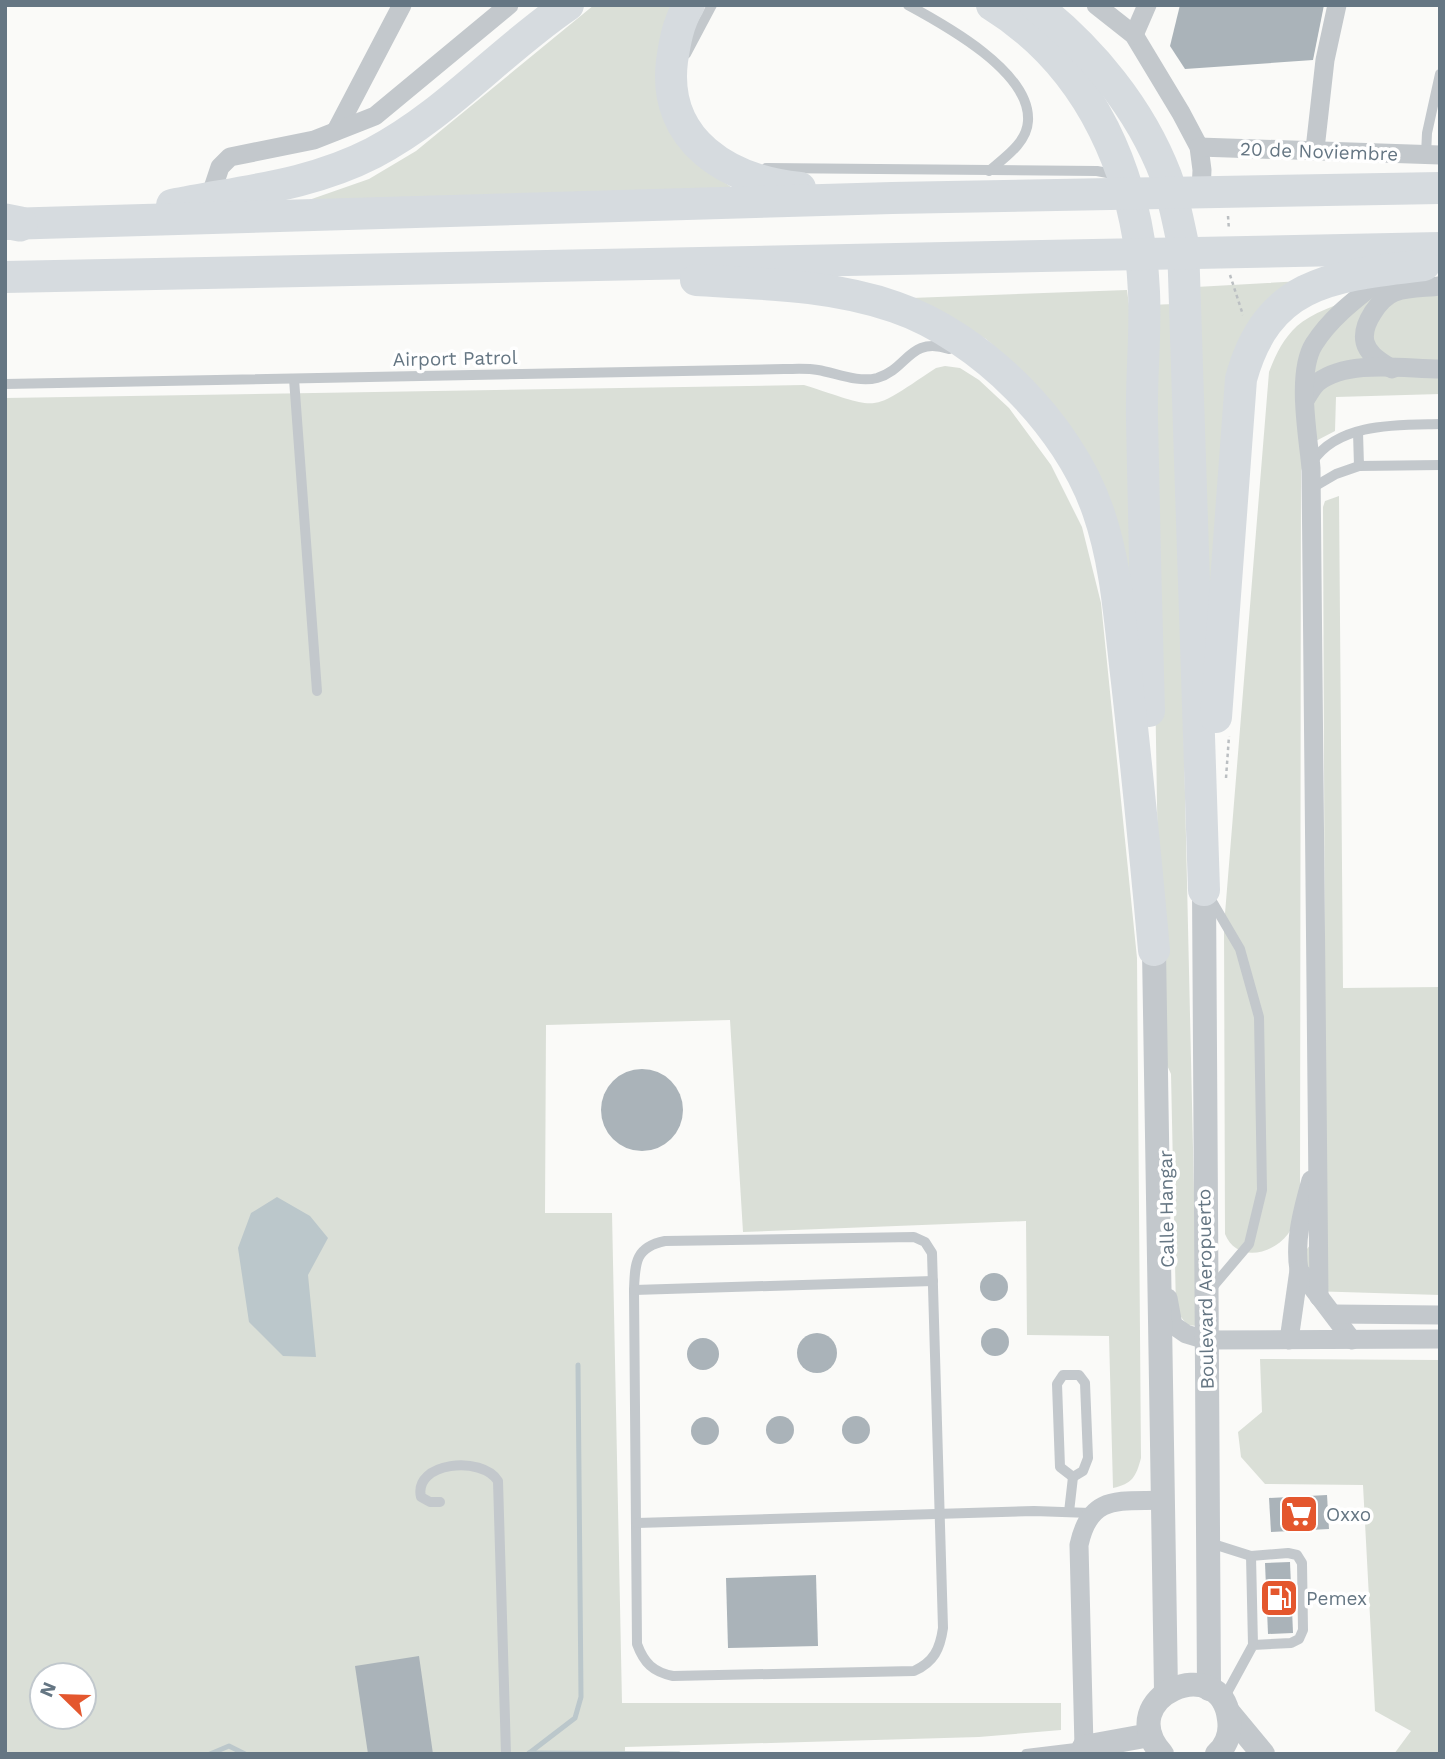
<svg xmlns="http://www.w3.org/2000/svg" width="1445" height="1759" font-family="'Work Sans',sans-serif">
<style>
.green{fill:#dadfd7;fill-rule:evenodd}
.water{fill:#bbc7cb}
.lines{fill:none;stroke-linecap:round;stroke-linejoin:round}
.stream{stroke:#bbc7cb;stroke-width:5}
.building{fill:#aab3b9}
.path{stroke:#bbbfc2;stroke-width:2.5;stroke-dasharray:3.5 3.5;stroke-linecap:butt}
.service{stroke:#c3c8cc;stroke-width:10}
.minor{stroke:#c3c8cc;stroke-width:19}
.tertiary{stroke:#c3c8cc;stroke-width:24}
.trunk{stroke:#d6dbdf;stroke-width:32}
.motorway{stroke:#d6dbdf;stroke-width:35}
.labels{text-anchor:middle;stroke-width:7;stroke-linejoin:round;paint-order:stroke}
.street-label{font-size:19px;fill:#657683;stroke:#fff}
.poi-label{font-size:19px;fill:#657683;stroke:#fff;text-anchor:start}
</style>
<rect width="100%" height="100%" fill="#fafaf8"/>
<g class="green">
<polygon points="594,5 679,5 694,160 735,190 306,201 369,179 416,151"/>
<path d="M 1440,276 L 1440,394 L 1336,397 L 1335,431 L 1312,443 L 1301,471 L 1300,1198 C 1298,1211 1296,1223 1288,1234 C 1271,1256 1236,1262 1225,1234 L 1224,926 L 1269,372 C 1276,354 1283,339 1297,326 C 1325,301 1402,287 1440,276 Z"/>
<polygon points="1302,281 1256,318 1204,732 1196,287"/>
<polygon points="1127,290 1129,305 1133,641 1109,508 1013,363 986,339 911,298"/>
<polygon points="1174,304 1197,1326 1187,1325 1176,1310 1171,1074 1161,1052 1149,305"/>
<path d="M 945,366 L 960,368 L 979,380 L 1009,408 L 1051,465 L 1082,527 L 1101,603 L 1137,958 L 1141,1458 C 1136,1477 1132,1484 1113,1488 L 1109,1336 L 1027,1335 L 1026,1221 L 743,1232 L 730,1020 L 546,1025 L 545,1213 L 612,1213 L 622,1703 L 1061,1703 L 1061,1730 L 979,1737 L 625,1747 L 625,1754 L 5,1754 L 5,398 L 804,385 C 884,410 866,414 936,368 ZM 42,1675 L 84,1675 L 84,1717 L 42,1717 Z"/>
<polygon points="1339,496 1343,988 1440,987 1440,1295 1309,1291 1303,1254 1319,1234 1325,1014 1323,507 1325,501"/>
<polygon points="1260,1359 1440,1360 1440,1754 1394,1754 1411,1731 1375,1711 1363,1485 1265,1484 1241,1457 1238,1432 1262,1412"/>
</g>
<polygon class="water" points="277,1197 310,1216 328,1238 308,1275 316,1357 283,1356 249,1322 238,1248 251,1213"/>
<g class="lines">
<g class="stream">
<polyline points="529,1753 679,1754"/>
<polyline points="210,1754 229,1746 245,1754"/>
<polyline points="528,1754 575,1718 581,1697 578,1365"/>
</g>
</g>
<g class="building">
<polygon points="1180,5 1324,5 1313,60 1185,69 1170,46"/>
<circle cx="642" cy="1110" r="41"/>
<circle cx="994" cy="1287" r="14"/>
<circle cx="995" cy="1342" r="14"/>
<circle cx="817" cy="1353" r="20"/>
<circle cx="703" cy="1354" r="16"/>
<circle cx="780" cy="1430" r="14"/>
<circle cx="856" cy="1430" r="14"/>
<circle cx="705" cy="1431" r="14"/>
<polygon points="1327,1495 1329,1529 1271,1532 1269,1498"/>
<polygon points="1290,1562 1293,1633 1268,1634 1265,1563"/>
<polygon points="816,1575 818,1646 728,1648 726,1578"/>
<polygon points="419,1656 433,1754 368,1754 355,1666"/>
</g>
<g class="lines">
<g class="path">
<polyline points="1228,216 1229,230"/>
<polyline points="1230,275 1243,315"/>
<polyline points="1226,778 1229,736"/>
</g>
<g class="service">
<path d="M 908,5 C 945,25 1031,72 1028,121 C 1027,143 1004,158 989,171"/>
<polyline points="686,54 712,5"/>
<polyline points="1426,155 1427,133 1440,74"/>
<polyline points="766,168 1097,171 1118,175"/>
<polyline points="294,379 317,691"/>
<path d="M 5,384 L 784,369 C 795,369 807,368 818,370 C 836,373 858,383 877,378 C 908,369 909,336 949,349"/>
<polyline points="1358,432 1359,466 1440,465"/>
<path d="M 1313,461 C 1339,422 1399,425 1440,424"/>
<polyline points="1312,488 1336,474 1359,466"/>
<path d="M 914,1237 L 925,1242 L 932,1253 L 943,1628 C 940,1649 934,1662 914,1671 L 673,1676 C 653,1672 644,1663 637,1644 L 634,1290 C 635,1263 635,1247 665,1241 Z"/>
<polyline points="634,1290 933,1281"/>
<polyline points="1210,1290 1249,1244 1262,1190 1259,1017 1240,949 1210,898"/>
<polygon points="1063,1375 1079,1375 1085,1383 1088,1458 1083,1471 1073,1477 1060,1467 1057,1384"/>
<path d="M 440,1502 L 430,1502 L 421,1497 C 413,1462 482,1455 498,1481 L 506,1754"/>
<polyline points="1069,1512 1073,1477"/>
<polyline points="637,1523 1034,1511 1090,1513"/>
<polyline points="1210,1543 1251,1556 1288,1553 1297,1555 1302,1563 1303,1630 1299,1639 1291,1643 1253,1645 1223,1700"/>
<polyline points="1251,1556 1253,1645"/>
<polyline points="1026,1754 1084,1747"/>
</g>
<g class="minor">
<polyline points="1096,5 1134,35 1181,113 1199,147 1202,170 1201,191"/>
<polyline points="1134,35 1147,5"/>
<polyline points="336,131 402,5"/>
<polyline points="1199,147 1440,155"/>
<polyline points="1315,149 1325,60 1337,5"/>
<polyline points="210,197 220,167 230,157 314,140 375,116 509,5"/>
<path d="M 1392,369 C 1382,362 1368,355 1365,342 C 1361,324 1380,298 1395,292 C 1409,287 1426,288 1440,286"/>
<path d="M 1305,400 C 1309,394 1313,386 1318,382 C 1349,359 1404,369 1440,369"/>
<path d="M 1311,1180 C 1303,1208 1294,1241 1299,1270 L 1352,1340"/>
<path d="M 1319,1297 L 1311,468 C 1308,435 1296,373 1314,344 C 1333,314 1363,294 1390,272"/>
<polyline points="1168,1298 1173,1325 1186,1334 1206,1340 1440,1339"/>
<polyline points="1334,1314 1440,1315"/>
<polyline points="1289,1340 1299,1270"/>
<path d="M 1084,1747 L 1079,1545 C 1090,1493 1120,1502 1164,1500"/>
</g>
<g class="tertiary">
<polyline points="1204,890 1209,1689"/>
<polyline points="1154,950 1166,1691"/>
<polyline points="1229,1713 1263,1754"/>
<polyline points="1084,1754 1084,1747 1150,1735"/>
<path d="M 1162,1754 C 1111,1697 1221,1650 1229,1719 C 1231,1732 1227,1745 1217,1754"/>
</g>
<g class="trunk">
<path d="M 689,5 C 678,23 675,41 672,61 C 662,141 729,181 800,188"/>
<path d="M 992,5 C 1092,67 1139,178 1144,292 C 1146,335 1141,377 1142,419 C 1144,516 1146,614 1149,711"/>
<path d="M 1035,5 C 1091,49 1140,108 1166,176 C 1174,198 1178,222 1183,244 L 1204,890"/>
<path d="M 172,205 C 241,191 309,186 373,153 C 446,115 500,51 568,5"/>
<polyline points="5,224 892,198 1440,188"/>
<polyline points="5,277 1440,248"/>
<path d="M 696,280 C 763,284 832,285 895,307 C 980,336 1069,425 1098,511 C 1117,565 1120,625 1127,682 C 1137,771 1146,861 1154,950"/>
<path d="M 1216,717 L 1241,379 C 1268,280 1334,276 1424,265"/>
</g>
<polyline class="motorway" points="5,221 20,224"/>
</g>
<defs>
<symbol id="supermarket-square" viewBox="-11 -11 22 22"><rect x="-9" y="-9" width="18" height="18" rx="4" fill="#e4572e" stroke="#fff"/><path d="M-6-5.5h2.5l.6 2H6L4.5 2H-2.5L-4.4-4H-6ZM-1.5 3.2a1.3 1.3 0 1 0 .1 0ZM3 3.2a1.3 1.3 0 1 0 .1 0Z" fill="#fff"/></symbol>
<symbol id="fuel-square" viewBox="-11 -11 22 22"><rect x="-9" y="-9" width="18" height="18" rx="4" fill="#e4572e" stroke="#fff"/><path d="M-5.5-6h7V0h2V4h1.3V-2.5L3-4.5l.8-.8L6-3V5H2.5V1h-1V6h-7ZM-4.2-4.7v3.2H.2V-4.7Z" fill="#fff"/></symbol>
</defs>
<g fill-rule="evenodd">
<use href="#supermarket-square" x="1277" y="1492" width="44" height="44"/>
<use href="#fuel-square" x="1257" y="1576" width="44" height="44"/>
</g>
<g class="labels">
<g class="street-label">
<text transform="translate(1319 151) rotate(2)" y="7">20 de Noviembre</text>
<text transform="translate(455 358) rotate(-1)" y="7">Airport Patrol</text>
<text transform="translate(1166 1209) rotate(-91)" y="7">Calle Hangar</text>
<text transform="translate(1205 1289) rotate(-91)" y="7">Boulevard Aeropuerto</text>
</g>
<g class="poi-label">
<text x="1326" y="1521">Oxxo</text>
<text x="1306" y="1605">Pemex</text>
</g>
</g>
<rect width="1445" height="1759" fill="none" stroke="#657683" stroke-width="14"/>
<g transform="translate(63 1696) rotate(293)"><circle r="33" fill="#ffffff" stroke="#c1c8cd" stroke-width="2"/>
<path d="M0-5L12 26L0 18L-12 26Z" fill="#e4572e"/>
<text y="-10" font-size="19" font-weight="bold" text-anchor="middle" fill="#657683">N</text>
</g>
</svg>
